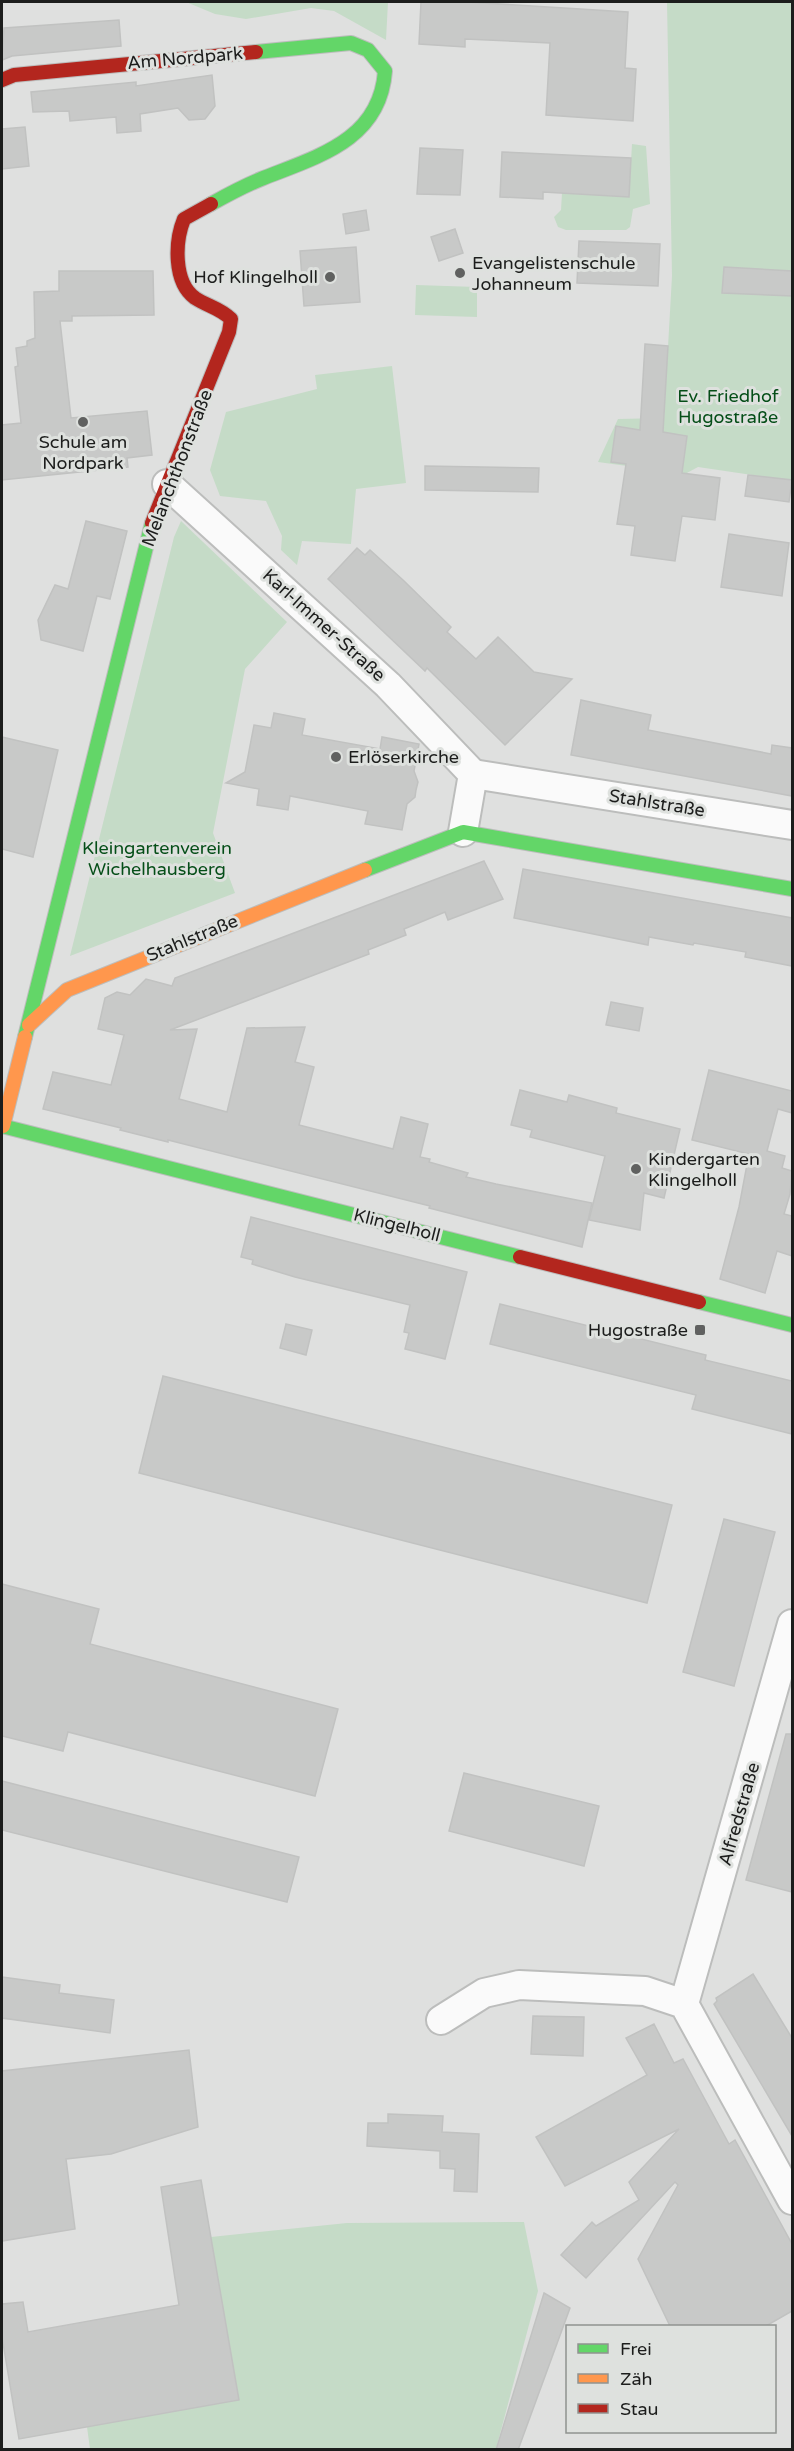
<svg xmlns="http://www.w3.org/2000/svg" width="794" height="2451" font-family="'Varela Round',sans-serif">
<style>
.green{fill:#c5dbc7}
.building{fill:#c8c9c8;stroke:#c1c2c1;stroke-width:1.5}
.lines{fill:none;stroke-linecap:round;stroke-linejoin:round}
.street-casing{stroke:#bcbdbc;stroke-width:32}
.fast-casing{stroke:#bcbdbc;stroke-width:16}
.slow-casing{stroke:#bcbdbc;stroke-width:16}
.jam-casing{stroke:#bcbdbc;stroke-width:16}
.street{stroke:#fafafa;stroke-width:28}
.fast{stroke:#63d668;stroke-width:14}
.slow{stroke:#ff974d;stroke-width:14}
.jam{stroke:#b3261e;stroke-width:14}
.poi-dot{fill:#606160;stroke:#dee1de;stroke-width:2}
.labels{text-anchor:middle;stroke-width:6;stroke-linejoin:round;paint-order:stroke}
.street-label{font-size:18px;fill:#1c1d1c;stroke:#dee1de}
.poi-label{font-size:18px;fill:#1c1d1c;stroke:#dee1de;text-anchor:start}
.park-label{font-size:18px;fill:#054e18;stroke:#dee1de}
</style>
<rect width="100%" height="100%" fill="#dfe0df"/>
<g class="green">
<polygon points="186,2 388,2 386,40 334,11 311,8 246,19 215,14"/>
<polygon points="667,2 792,2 792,481 698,467 685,474 598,462 618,419 664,418 672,276"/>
<polygon points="632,144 646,146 650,204 633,209 630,227 626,230 566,230 558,227 554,217 561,210 562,193 629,197"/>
<polygon points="416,285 477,287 477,317 415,315"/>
<polygon points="392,366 406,483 356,489 351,544 302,541 297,565 281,550 282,536 266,501 220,496 210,470 226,412 317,389 315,375"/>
<polygon points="181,521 287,622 245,669 213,833 235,893 70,956 174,537"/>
<polygon points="524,2222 538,2291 496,2449 90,2449 87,2427 238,2400 211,2237 347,2223"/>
</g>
<g class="building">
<polygon points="421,2 468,2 628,12 625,68 636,69 633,121 546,115 550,43 465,39 465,47 419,44"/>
<polygon points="119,20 121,46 12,56 2,60 4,28"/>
<polygon points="212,75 215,106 205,119 189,120 178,108 140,114 141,131 117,133 116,117 70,121 69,111 33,112 31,92 136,82 136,86"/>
<polygon points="25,127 29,166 2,169 2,129"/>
<polygon points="420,148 463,150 460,195 417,194"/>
<polygon points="502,152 631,158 629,197 543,192 543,199 500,197"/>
<polygon points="366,210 369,230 346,234 343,214"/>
<polygon points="455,229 463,253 439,261 431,237"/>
<polygon points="579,241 660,244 658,286 577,283"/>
<polygon points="356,247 360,302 304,306 300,251"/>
<polygon points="724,267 792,271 792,296 722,293"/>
<polygon points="59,271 153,271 154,315 72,316 72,321 60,321 71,418 147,411 152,455 127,458 128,467 2,480 2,425 21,423 15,367 18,366 16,348 27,346 27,341 35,338 34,292 59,291"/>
<polygon points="645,344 668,346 663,432 687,436 682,473 720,478 715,520 682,516 675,561 631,555 635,526 617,524 626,464 611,462 616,426 640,430"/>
<polygon points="425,466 539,468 538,492 425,490"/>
<polygon points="748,475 792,480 789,502 745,496"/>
<polygon points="86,521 127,531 110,599 97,596 83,651 41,640 38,620 55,585 68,589"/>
<polygon points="729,534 789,543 782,596 721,587"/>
<polygon points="357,548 365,555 370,550 403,580 451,627 447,632 476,659 498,637 534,672 572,679 505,745 427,668 425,671 328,579"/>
<polygon points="581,700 651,715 648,730 771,754 772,745 792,748 792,796 571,755"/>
<polygon points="274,713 305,719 302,735 380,749 382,737 419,744 414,771 418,782 416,790 415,797 407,804 402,830 365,824 368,811 290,796 288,810 257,805 259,789 226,783 245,772 254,725 271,728"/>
<polygon points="2,737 58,750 33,857 2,849"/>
<polygon points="484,861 503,899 448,920 445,912 404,929 406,935 368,950 369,954 170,1030 197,1029 179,1099 227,1112 247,1028 305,1027 295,1062 314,1067 299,1125 393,1149 401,1117 428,1124 420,1157 430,1159 429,1162 468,1173 466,1177 496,1184 592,1203 582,1247 429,1208 430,1206 168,1140 168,1142 120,1130 121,1128 43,1109 53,1072 111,1085 124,1035 98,1029 105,998 117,992 130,995 146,979 172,986 175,978"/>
<polygon points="523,869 792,918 792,966 745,957 746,952 694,943 693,945 649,937 648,945 514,918"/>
<polygon points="611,1002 643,1008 639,1031 606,1025"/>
<polygon points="709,1070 792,1091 792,1113 778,1109 767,1151 785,1156 782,1168 792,1171 790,1194 784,1214 792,1216 792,1256 777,1251 765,1293 720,1279 739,1207 749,1154 692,1140"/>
<polygon points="520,1090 567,1102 569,1095 617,1108 616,1113 680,1129 664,1198 644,1193 640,1230 589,1220 605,1156 530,1137 532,1130 511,1125"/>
<polygon points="251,1217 467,1272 445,1359 405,1349 409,1333 404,1332 410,1305 295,1277 252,1264 253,1260 241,1257"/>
<polygon points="500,1304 706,1355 705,1360 792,1381 792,1434 692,1409 696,1395 490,1344"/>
<polygon points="286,1324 312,1330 306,1355 280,1348"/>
<polygon points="163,1376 672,1505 647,1603 139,1473"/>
<polygon points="724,1519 775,1532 734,1686 683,1672"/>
<polygon points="2,1584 99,1609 90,1644 338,1709 315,1796 68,1732 63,1751 2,1736"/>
<polygon points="786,1734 792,1734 792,1892 746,1880"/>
<polygon points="464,1773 599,1806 584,1866 449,1831"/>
<polygon points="2,1781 299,1857 287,1902 2,1830"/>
<polygon points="753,1974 792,2038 792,2136 714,2004 717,2001 716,1998"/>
<polygon points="2,1977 60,1985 59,1993 114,2000 110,2033 2,2018"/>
<polygon points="533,2016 584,2017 583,2056 531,2054"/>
<polygon points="654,2024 674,2063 683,2059 729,2144 735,2140 792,2244 792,2311 766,2326 670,2326 638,2259 678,2185 675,2182 586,2278 561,2255 592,2222 596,2226 639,2200 629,2182 679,2129 565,2186 536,2137 647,2075 626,2038"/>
<polygon points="189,2050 198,2127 111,2154 66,2159 75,2229 2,2241 2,2071"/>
<polygon points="388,2114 443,2116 442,2132 479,2134 477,2192 454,2191 455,2169 440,2168 440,2151 367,2146 368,2123 388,2123"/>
<polygon points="201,2180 239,2400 19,2439 2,2337 2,2304 23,2302 28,2332 179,2305 161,2187"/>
<polygon points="544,2293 570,2308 518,2450 496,2450"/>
</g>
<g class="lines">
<defs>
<g id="street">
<polyline points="167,484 388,685 473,774"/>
<polyline points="473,774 792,825"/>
<polyline points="463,832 473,774"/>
<polyline points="684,2004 792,1624"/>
<polyline points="441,2020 484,1993 519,1985 645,1991 684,2004 792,2200"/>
</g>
<g id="fast">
<path d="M 211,204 C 227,195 244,186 261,179 C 316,157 380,141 385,71 L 368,50 L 351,43 L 256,52"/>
<polyline points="365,870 463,832 792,889"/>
<polyline points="25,1037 152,523"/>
<polyline points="2,1126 520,1257"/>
<polyline points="699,1302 792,1325"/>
</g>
<g id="slow">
<polyline points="29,1025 67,990 365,870"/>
<polyline points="3,1126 25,1037"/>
</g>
<g id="jam">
<polyline points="2,80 14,75 256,52"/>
<path d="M 152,523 L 229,332 L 231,319 C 220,308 207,306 195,298 C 173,282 175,241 184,219 L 211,204"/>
<polyline points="520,1257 699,1302"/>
</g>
</defs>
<use href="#street" class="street-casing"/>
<use href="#fast" class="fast-casing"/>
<use href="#slow" class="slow-casing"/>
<use href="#jam" class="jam-casing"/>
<use href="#street" class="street"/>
<use href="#fast" class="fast"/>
<use href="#slow" class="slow"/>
<use href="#jam" class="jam"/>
</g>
<g class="poi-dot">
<circle cx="460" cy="273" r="6"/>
<circle cx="330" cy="277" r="6"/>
<circle cx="83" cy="422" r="6"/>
<circle cx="336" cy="757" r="6"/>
<circle cx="636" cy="1169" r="6"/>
<rect x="694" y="1324" width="12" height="12" rx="3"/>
</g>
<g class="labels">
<g class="street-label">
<text transform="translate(185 58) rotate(-5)" y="6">Am Nordpark</text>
<text transform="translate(177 468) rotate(-69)" y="6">Melanchthonstraße</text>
<text transform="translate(324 625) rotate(42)" y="6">Karl-Immer-Straße</text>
<text transform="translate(657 803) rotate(9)" y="6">Stahlstraße</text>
<text transform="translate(192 938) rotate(-22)" y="6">Stahlstraße</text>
<text transform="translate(397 1225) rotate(14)" y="6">Klingelholl</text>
<text transform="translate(739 1814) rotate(-74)" y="6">Alfredstraße</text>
</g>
<g class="poi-label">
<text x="472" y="269">Evangelistenschule<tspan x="472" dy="21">Johanneum</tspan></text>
<text x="318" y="283" text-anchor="end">Hof Klingelholl</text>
<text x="83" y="448" text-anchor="middle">Schule am<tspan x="83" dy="21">Nordpark</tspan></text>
<text x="348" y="763">Erlöserkirche</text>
<text x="648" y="1165">Kindergarten<tspan x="648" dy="21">Klingelholl</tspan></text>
<text x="688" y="1336" text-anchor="end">Hugostraße</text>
</g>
<g class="park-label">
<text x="728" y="402">Ev. Friedhof<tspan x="728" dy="21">Hugostraße</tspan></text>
<text x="157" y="854">Kleingartenverein<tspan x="157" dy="21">Wichelhausberg</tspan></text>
</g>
</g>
<rect width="794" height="2451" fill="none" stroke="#1c1d1c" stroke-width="6"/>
<rect x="566" y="2325" width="210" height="108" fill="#dee1de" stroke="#909390" stroke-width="1.5"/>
<rect x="578" y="2344" width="30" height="9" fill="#63d668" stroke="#909390" stroke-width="1.5"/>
<text x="620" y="2355" font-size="18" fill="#1c1d1c">Frei</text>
<rect x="578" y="2374" width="30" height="9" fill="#ff974d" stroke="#909390" stroke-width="1.5"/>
<text x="620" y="2385" font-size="18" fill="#1c1d1c">Zäh</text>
<rect x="578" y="2404" width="30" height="9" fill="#b3261e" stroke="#909390" stroke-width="1.5"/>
<text x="620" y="2415" font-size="18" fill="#1c1d1c">Stau</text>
</svg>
